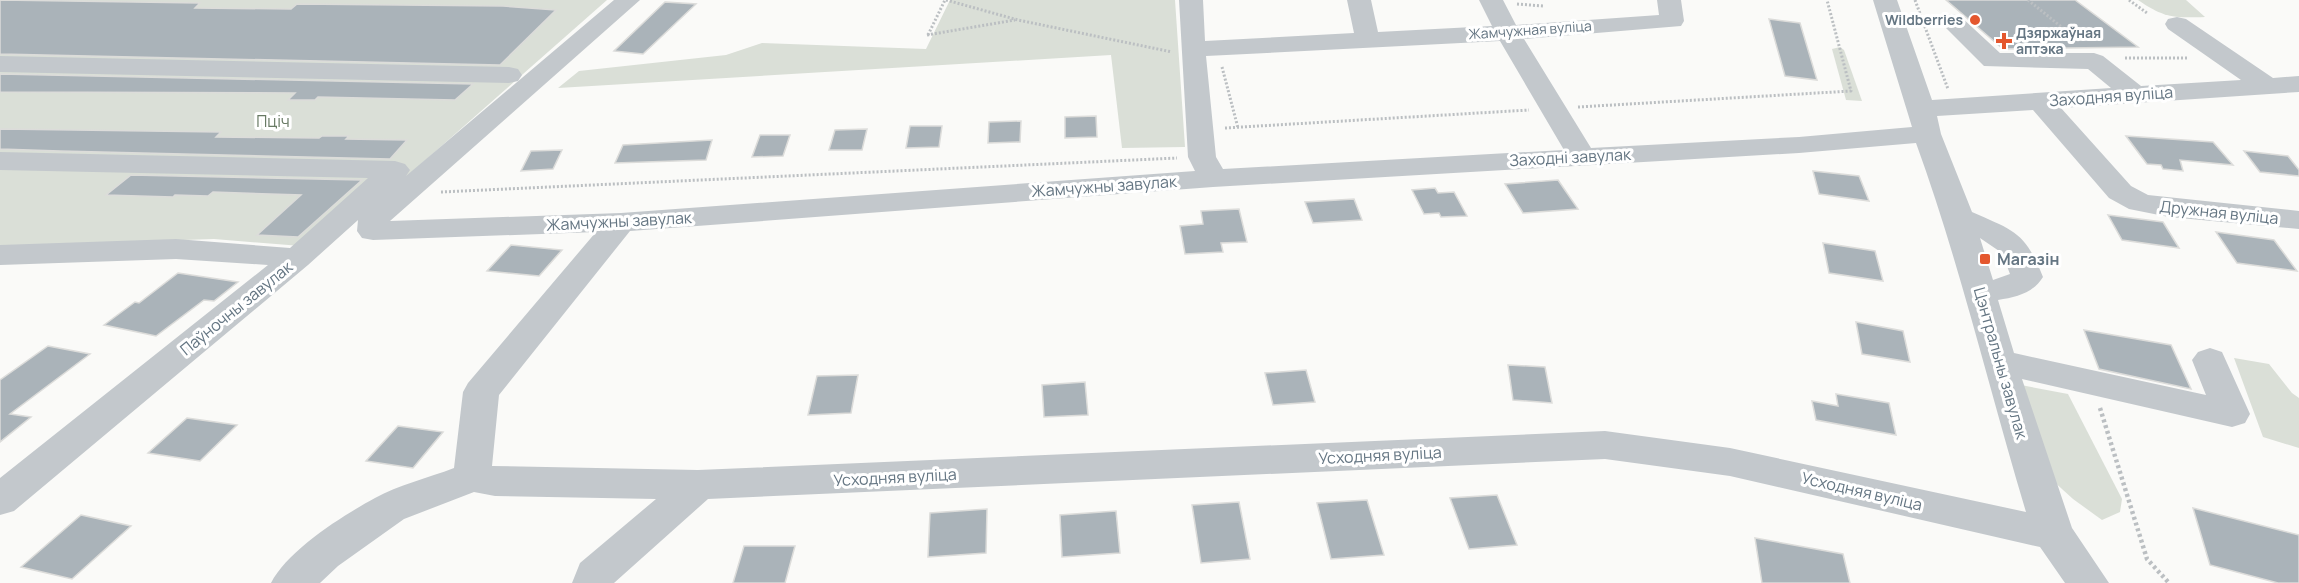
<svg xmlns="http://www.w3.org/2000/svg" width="2299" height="583" font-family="Manrope,sans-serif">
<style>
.green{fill:#dadfd7}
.building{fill:#aab3b9;stroke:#dcdcda;stroke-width:1.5}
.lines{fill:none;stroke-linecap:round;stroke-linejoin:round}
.path-far1{stroke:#bbbfc2;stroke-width:3;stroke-dasharray:2 2;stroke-linecap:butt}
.path{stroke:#bbbfc2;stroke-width:4.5;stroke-dasharray:3 3;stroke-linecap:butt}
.minor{fill:#c3c8cc;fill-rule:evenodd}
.poi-dot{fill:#e4572e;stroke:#fff;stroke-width:2}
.labels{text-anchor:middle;stroke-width:6;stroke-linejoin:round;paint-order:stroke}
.far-poi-label{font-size:14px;font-weight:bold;fill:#657683;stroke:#fff;text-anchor:end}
.far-street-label{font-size:14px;fill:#657683;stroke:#fff}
.street-label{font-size:16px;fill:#657683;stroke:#fff}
.park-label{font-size:16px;fill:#687a64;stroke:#fff}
.poi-label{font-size:16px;font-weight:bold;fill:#657683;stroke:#fff;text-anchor:start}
</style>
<rect width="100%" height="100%" fill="#fafaf8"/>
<g class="green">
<polygon points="0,0 607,0 326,248 214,239 0,246"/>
<polygon points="950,0 1175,0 1185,147 1122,148 1111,55 558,88 579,71 726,55 762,43 926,49"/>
<path d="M 2138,0 L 2186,0 L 2205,17 C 2174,18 2164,18 2138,0 Z"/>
<polygon points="1840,47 1844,50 1862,101 1846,100 1832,49"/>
<polygon points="2234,358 2269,364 2292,393 2299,398 2299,448 2263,437"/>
<polygon points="2005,382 2068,394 2122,499 2120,512 2102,520 2073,499 2028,458"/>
</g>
<g class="building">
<polygon points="0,0 200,3 195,8 291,9 297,4 503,6 556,10 500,65 0,54"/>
<polygon points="1946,0 2075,0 2138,47 2003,49"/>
<polygon points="665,2 696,4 643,54 614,51"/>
<polygon points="1769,19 1800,23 1817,80 1785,76"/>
<polygon points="0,74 473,84 455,100 318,97 315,100 288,100 295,93 0,92"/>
<polygon points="1096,116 1097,137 1065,138 1065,117"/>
<polygon points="1021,121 1020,142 988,143 989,122"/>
<polygon points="910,126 942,126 939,147 906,148"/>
<polygon points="0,129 221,132 216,137 319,138 322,136 349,136 346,139 407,140 390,159 60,151 0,149"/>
<polygon points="867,129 862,150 829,150 835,130"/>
<polygon points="760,135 790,135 783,156 752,157"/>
<polygon points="2126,136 2213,142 2233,165 2180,160 2183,171 2163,169 2161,165 2147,164"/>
<polygon points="712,140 706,160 615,163 623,145"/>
<polygon points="562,150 553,169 521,171 531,151"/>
<polygon points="2244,151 2288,156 2299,170 2299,176 2260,172"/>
<polygon points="1813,171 1859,176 1869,201 1819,194"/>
<polygon points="131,175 362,180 298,237 257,235 301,195 213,192 208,196 175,195 173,197 106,195"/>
<polygon points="1558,180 1578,209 1523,213 1505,184"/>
<polygon points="1435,188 1438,193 1454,192 1467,216 1441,217 1439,213 1424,214 1412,190"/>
<polygon points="1354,199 1362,220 1313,223 1305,202"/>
<polygon points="1239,209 1247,242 1221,243 1223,252 1185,254 1180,226 1203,224 1201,211"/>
<polygon points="2108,215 2163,222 2179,248 2122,240"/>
<polygon points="2216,232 2274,240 2297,271 2237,263"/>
<polygon points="1823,243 1875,251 1883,281 1829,273"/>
<polygon points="511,245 562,250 539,276 487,271"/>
<polygon points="178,273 238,282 214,301 204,300 156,336 104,325 135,302 139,303"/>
<polygon points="1856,322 1903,331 1910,362 1862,354"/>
<polygon points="2084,330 2171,345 2191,389 2099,369"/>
<polygon points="48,346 90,354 10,414 31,417 0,442 0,380"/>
<polygon points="1508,365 1545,367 1552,403 1513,400"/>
<polygon points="1306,370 1315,402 1273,405 1265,373"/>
<polygon points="858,375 851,413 808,415 817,376"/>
<polygon points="1085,382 1088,415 1044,417 1042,385"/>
<polygon points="1836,394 1889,403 1896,435 1816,420 1812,401 1838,406"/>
<polygon points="187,418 237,425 200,461 148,453"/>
<polygon points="398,426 443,432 413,468 366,461"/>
<polygon points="1497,495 1517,545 1469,549 1450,498"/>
<polygon points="1367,500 1384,555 1331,559 1317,503"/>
<polygon points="1239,502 1250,559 1201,563 1192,505"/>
<polygon points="2193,508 2299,535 2299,583 2278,583 2210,565"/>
<polygon points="987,509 986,553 928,557 930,513"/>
<polygon points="1116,511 1120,553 1062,557 1060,515"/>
<polygon points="81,515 131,526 72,579 21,567"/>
<polygon points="1755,538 1843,554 1850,583 1762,583"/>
<polygon points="744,546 795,546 785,583 733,583"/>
</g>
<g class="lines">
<g class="path-far1">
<polyline points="946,0 1018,20 1172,52"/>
<polyline points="1915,0 1948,89"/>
<polyline points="2028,0 2079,41"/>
<polyline points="2129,0 2147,13"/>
<polyline points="1517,4 1543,6"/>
<polyline points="927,35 1015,20"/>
<polyline points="928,35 945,0"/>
<polyline points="2125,58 2187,58"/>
<polyline points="1222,67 1238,128"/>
<polyline points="1578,107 1851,91 1827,0"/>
<polyline points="1225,128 1529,110"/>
<polyline points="441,192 1177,158"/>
</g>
<polyline class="path" points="2100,408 2147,559 2169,583"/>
<g class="minor">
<path d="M 614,0 L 640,0 L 390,221 L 621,213 L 1195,171 L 1188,157 L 1179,0 L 1203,0 L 1205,41 L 1354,33 L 1347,0 L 1371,0 L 1378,32 L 1492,26 L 1479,0 L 1503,0 L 1516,25 L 1659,15 L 1657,0 L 1681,0 L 1684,21 L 1681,26 L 1524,39 L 1591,148 L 1799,137 L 1912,127 L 1873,0 L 1897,0 L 1932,100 L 2111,88 L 2088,69 L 1984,66 L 1939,21 L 1942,16 L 1951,14 L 1960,16 L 2000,53 L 2094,53 L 2103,56 L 2141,86 L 2241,80 L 2168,29 L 2165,24 L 2168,19 L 2177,17 L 2186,19 L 2273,78 L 2299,76 L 2299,92 L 2061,108 L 2131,186 L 2148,195 L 2299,211 L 2299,229 L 2169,217 L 2129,209 L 2109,198 L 2033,110 L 1937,116 L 1941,134 L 1972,212 C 2015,231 2025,232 2043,277 C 2033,293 2017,297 1998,300 L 2014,353 L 2206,395 L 2192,360 L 2198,352 L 2210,348 L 2222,352 L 2250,414 L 2245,423 L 2232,427 L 2022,379 L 2072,528 L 2109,583 L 2065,583 L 2040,547 L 1730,476 L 1605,459 L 708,499 L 614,583 L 572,583 L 580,563 L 656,499 L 495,496 L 474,492 L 404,519 L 338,566 L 320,583 L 271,583 C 288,550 342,516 375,498 C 398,485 428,478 454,468 L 463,392 L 468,383 L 596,232 L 373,240 L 362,238 L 357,231 L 358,220 L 308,265 L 14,511 L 0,515 L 0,478 L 268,265 L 176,259 L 0,265 L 0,245 L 176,239 L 290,248 L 368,178 L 0,170 L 0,152 L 395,161 L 405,164 L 410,170 L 406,176 ZM 1500,41 L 1564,150 L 1223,169 L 1216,157 L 1206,56 ZM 1916,143 C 1960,264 1989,389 2026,512 L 1730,448 L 1605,431 L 698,470 L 492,466 L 499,395 L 630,231 L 1213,187 L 1799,153 ZM 1980,238 L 2002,253 L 2010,274 L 1993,280 Z"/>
<polygon points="0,56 509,67 518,69 522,75 518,81 509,83 0,72"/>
</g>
</g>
<g class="poi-dot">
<circle cx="1975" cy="20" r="6"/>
<path d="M2001 32h6v6h6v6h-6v6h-6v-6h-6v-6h6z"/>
<rect x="1979" y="253" width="12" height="12" rx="3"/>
</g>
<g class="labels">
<g class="far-poi-label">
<text x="1963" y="25">Wildberries</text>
<text x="2016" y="38" text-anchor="start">Дзяржаўная<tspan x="2016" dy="16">аптэка</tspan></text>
</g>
<g class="far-street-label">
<text transform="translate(1530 30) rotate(-4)" y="5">Жамчужная вуліца</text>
</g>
<g class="street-label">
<text transform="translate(2111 96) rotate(-4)" y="6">Заходняя вуліца</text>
<text transform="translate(1570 157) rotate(-3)" y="6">Заходні завулак</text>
<text transform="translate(1104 186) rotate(-4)" y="6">Жамчужны завулак</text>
<text transform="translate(2219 212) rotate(6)" y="6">Дружная вуліца</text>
<text transform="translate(619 221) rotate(-3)" y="6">Жамчужны завулак</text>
<text transform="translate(236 308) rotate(-39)" y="6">Паўночны завулак</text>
<text transform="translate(2001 363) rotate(74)" y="6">Цэнтральны завулак</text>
<text transform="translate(1380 455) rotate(-3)" y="6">Усходняя вуліца</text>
<text transform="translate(895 477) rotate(-3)" y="6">Усходняя вуліца</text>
<text transform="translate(1862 491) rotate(13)" y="6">Усходняя вуліца</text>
</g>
<g class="park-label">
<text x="273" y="127">Пціч</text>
</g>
<g class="poi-label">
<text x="1997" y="265">Магазін</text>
</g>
</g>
</svg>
